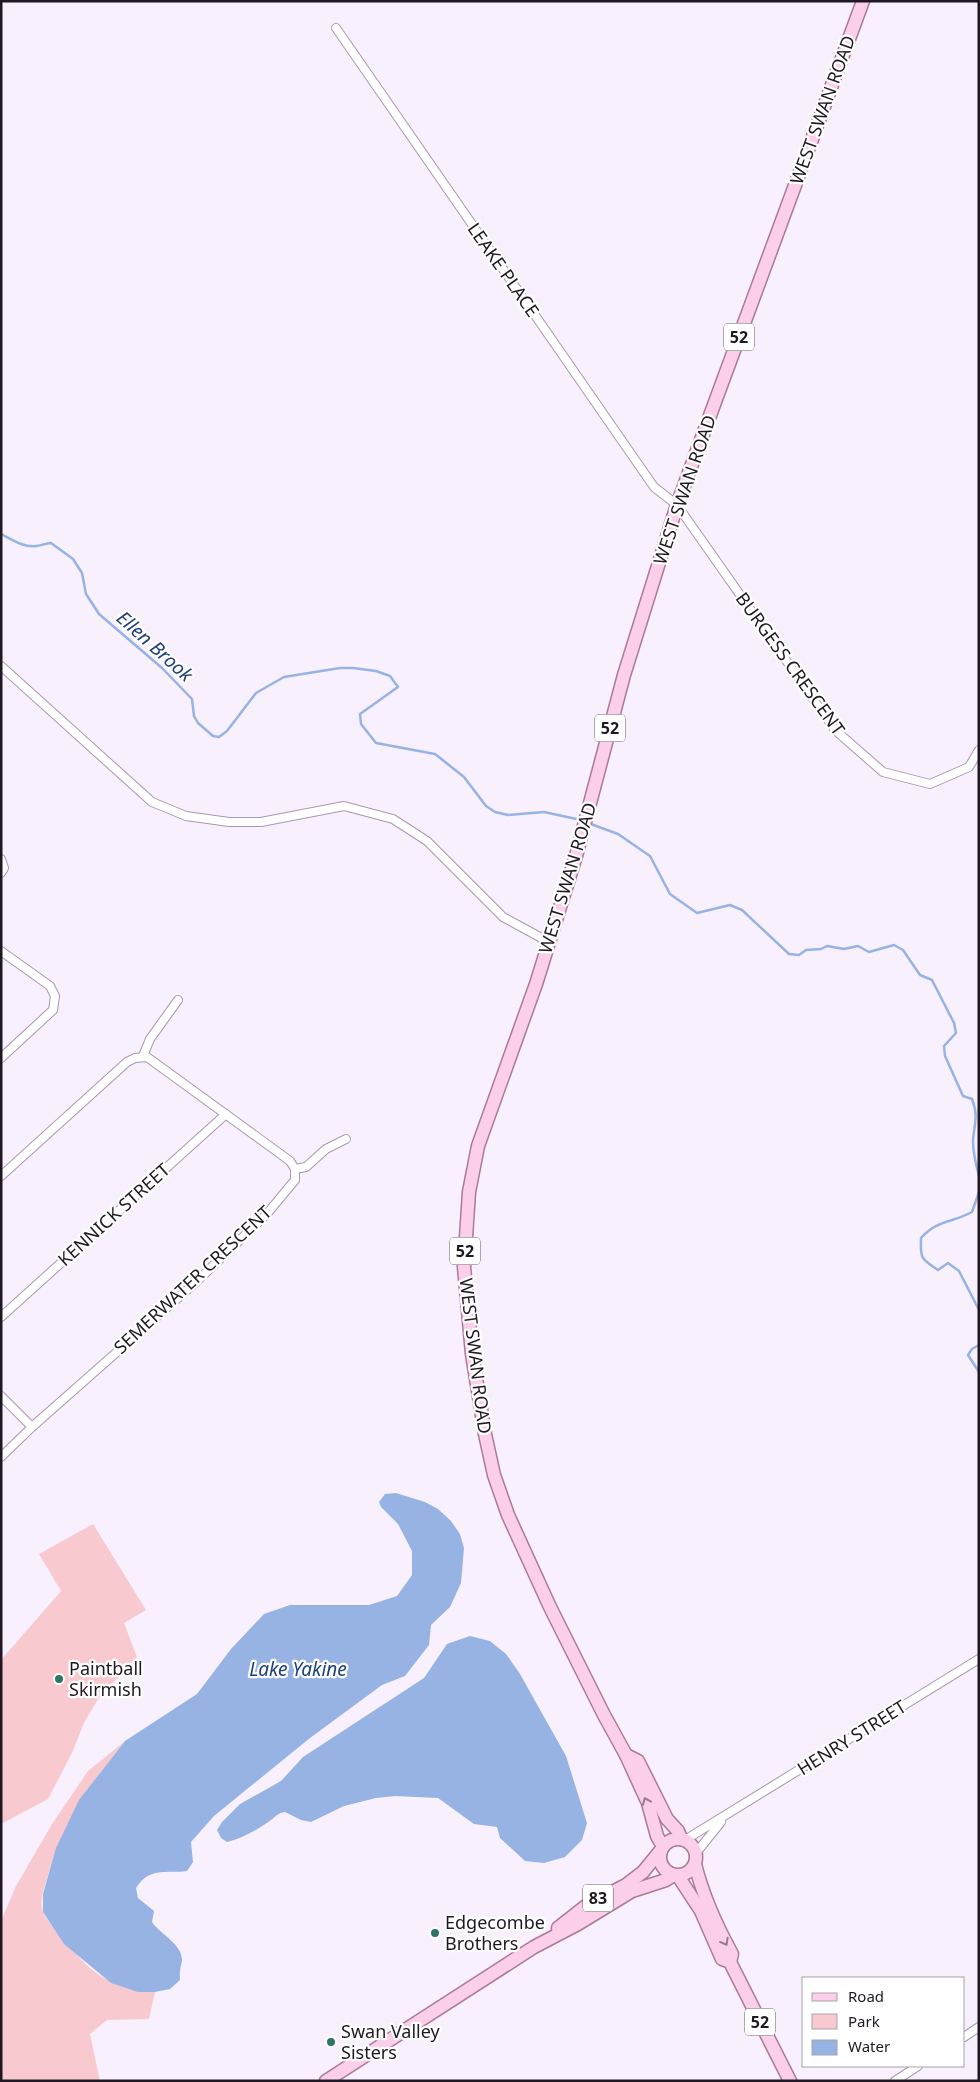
<svg xmlns="http://www.w3.org/2000/svg" width="980" height="2082" font-family="'Noto Sans',sans-serif">
<style>
.green{fill:#f8cad0}
.water{fill:#96b3e4}
.lines{fill:none;stroke-linecap:round;stroke-linejoin:round}
.stream{stroke:#96b3e4;stroke-width:2.5}
.minor-casing{stroke:#aa97b3;stroke-width:10}
.primary-casing{stroke:#ac799a;stroke-width:15}
.minor{stroke:#fff;stroke-width:8}
.primary{stroke:#fbcee9;stroke-width:12}
.oneway{stroke:#987c8f}
.poi-dot{fill:#2f7467;stroke:#fff;stroke-width:2}
.labels{text-anchor:middle;stroke-width:4.5;stroke-linejoin:round;paint-order:stroke}
.shield{fill:#fff;stroke:#625d64;stroke-width:1}
.shield-label{font-size:16px;font-weight:bold;fill:#1f1822}
.street-label{font-size:18px;fill:#1f1822;stroke:#fff}
.poi-label{font-size:18px;fill:#1f1822;stroke:#fff;text-anchor:start}
.water-label{font-size:19px;font-style:italic;fill:#20407c;stroke:#fff}
</style>
<rect width="100%" height="100%" fill="#f8f0fc"/>
<g class="green">
<polygon points="93,1524 146,1610 124,1623 137,1657 98,1699 84,1723 72,1753 48,1799 1,1824 1,1660 61,1591 39,1554"/>
<path d="M 125,1741 C 88,1787 63,1821 47,1879 C 44,1888 39,1902 43,1912 C 46,1921 67,1943 74,1951 C 94,1977 123,1992 155,1992 L 149,2019 L 107,2020 L 90,2034 L 100,2081 L 1,2081 L 1,1921 L 16,1886 L 52,1824 L 88,1771 Z"/>
</g>
<g class="water">
<path d="M 396,1493 L 425,1502 L 438,1509 L 451,1521 L 460,1534 L 464,1548 L 461,1583 L 450,1607 L 431,1625 L 429,1645 L 405,1676 L 382,1685 L 310,1738 L 214,1816 L 191,1842 L 193,1862 L 187,1871 C 166,1874 150,1866 136,1888 L 138,1898 L 154,1911 L 152,1922 C 160,1934 182,1944 182,1960 C 181,1967 179,1971 180,1980 L 170,1989 L 155,1992 L 138,1992 L 111,1983 L 64,1944 L 43,1912 L 43,1894 L 56,1848 L 79,1800 L 125,1741 L 197,1694 L 231,1649 L 264,1614 L 290,1605 L 369,1605 L 397,1596 L 412,1575 L 412,1551 L 398,1524 L 381,1507 L 379,1502 L 385,1494 Z"/>
<path d="M 470,1636 L 490,1641 L 506,1654 L 520,1674 L 566,1756 L 587,1823 L 582,1840 L 565,1857 L 544,1863 L 525,1861 L 500,1838 L 497,1827 L 474,1824 L 438,1798 L 395,1796 L 376,1798 L 344,1806 L 311,1822 L 301,1820 L 285,1812 C 278,1813 276,1816 271,1820 C 259,1829 241,1839 227,1842 L 221,1838 L 217,1830 L 222,1822 L 240,1804 L 281,1781 L 303,1757 L 424,1678 L 447,1644 Z"/>
</g>
<g class="lines">
<g class="stream">
<path d="M 1,534 C 11,539 24,548 36,546 C 41,546 45,543 51,543 L 73,559 L 82,573 L 86,594 L 99,614 L 162,668 L 192,699 L 194,716 L 198,723 L 213,736 L 219,737 L 227,731 L 256,693 L 284,677 L 340,668 L 353,668 L 376,671 L 390,676 L 398,687 L 360,714 L 361,724 L 376,743 L 435,754 L 464,777 L 486,806 L 495,812 L 508,815 L 544,812 L 581,820"/>
<path d="M 588,823 L 618,834 L 650,856 L 670,894 L 697,913 L 730,905 L 742,910 L 789,954 L 799,955 L 806,950 L 821,949 L 827,946 L 844,949 L 858,946 L 869,952 L 894,945 L 903,950 L 920,975 L 932,980 L 954,1023 L 956,1033 L 944,1046 L 945,1056 L 963,1096 L 972,1099 C 979,1117 974,1124 973,1141 C 973,1154 976,1165 979,1176"/>
<path d="M 979,1192 L 972,1212 C 952,1223 937,1220 921,1238 C 920,1258 921,1259 938,1270 L 948,1263 L 959,1271 L 979,1310"/>
<polyline points="979,1345 972,1349 968,1355 979,1372"/>
</g>
<defs>
<g id="minor">
<polyline points="336,28 654,487 677,505 835,730 883,772 930,784 969,767 979,750"/>
<polyline points="1,666 152,802 186,816 229,822 261,822 344,806 393,819 427,841 503,917 549,942"/>
<polyline points="1,859 4,868 1,873"/>
<polyline points="1,951 50,986 55,996 53,1010 1,1058"/>
<polyline points="143,1056 150,1039 178,1000"/>
<polyline points="295,1169 306,1167 326,1149 346,1139"/>
<polyline points="1,1176 127,1062 135,1058 147,1057 290,1161 295,1169 295,1180 266,1215 195,1283 32,1427 1,1457"/>
<polyline points="1,1317 226,1114"/>
<polyline points="1,1396 32,1427"/>
<polyline points="685,1840 979,1659"/>
<polyline points="696,1853 721,1822"/>
<polyline points="964,2037 979,2027"/>
<polyline points="895,2081 918,2066"/>
</g>
<g id="primary">
<polyline points="626,1755 638,1761 667,1819 678,1831 681,1839"/>
<circle cx="678" cy="1857" r="18"/>
<polyline points="663,1847 657,1836 648,1803 626,1755 604,1715 550,1607 508,1515 494,1475 485,1434 472,1354 464,1267 469,1192 478,1146 536,984 576,856 624,675 677,505 863,1"/>
<path d="M 695,1864 C 703,1896 716,1925 732,1954 L 730,1962"/>
<polyline points="678,1876 701,1911 722,1959 730,1962 790,2081"/>
<polyline points="558,1928 586,1906 626,1885 643,1872 661,1850"/>
<polyline points="326,2081 534,1947 578,1924 632,1891 666,1880 674,1875"/>
</g>
</defs>
<use href="#minor" class="minor-casing"/>
<use href="#primary" class="primary-casing"/>
<use href="#minor" class="minor"/>
<use href="#primary" class="primary"/>
</g>
<defs><path id="oneway-chevron" d="M-2-3.5L2.5 0L-2 3.5" fill="none" stroke-width="1.6" stroke-linecap="round" stroke-linejoin="round" transform="scale(1.25)"/></defs>
<g class="oneway">
<use href="#oneway-chevron" transform="translate(646 1801) rotate(-112)"/>
<use href="#oneway-chevron" transform="translate(725 1942) rotate(61)"/>
</g>
<g class="poi-dot">
<circle cx="59" cy="1679" r="5"/>
<circle cx="435" cy="1933" r="5"/>
<circle cx="331" cy="2042" r="5"/>
</g>
<g class="labels">
<g class="shield">
<rect x="724" y="323.5" width="30" height="27" rx="4"/>
<rect x="595" y="714.5" width="30" height="27" rx="4"/>
<rect x="450" y="1237.5" width="30" height="27" rx="4"/>
<rect x="583" y="1884.5" width="30" height="27" rx="4"/>
<rect x="745" y="2008.5" width="30" height="27" rx="4"/>
</g>
<g class="shield-label">
<text x="739" y="343">52</text>
<text x="610" y="734">52</text>
<text x="465" y="1257">52</text>
<text x="598" y="1904">83</text>
<text x="760" y="2028">52</text>
</g>
<g class="street-label">
<text transform="translate(823 110) rotate(-70)" y="6">WEST SWAN ROAD</text>
<text transform="translate(503 270) rotate(55)" y="6">LEAKE PLACE</text>
<text transform="translate(685 490) rotate(-71)" y="6">WEST SWAN ROAD</text>
<text transform="translate(790 664) rotate(54)" y="6">BURGESS CRESCENT</text>
<text transform="translate(568 878) rotate(-73)" y="6">WEST SWAN ROAD</text>
<text transform="translate(114 1215) rotate(-42)" y="6">KENNICK STREET</text>
<text transform="translate(193 1280) rotate(-43)" y="6">SEMERWATER CRESCENT</text>
<text transform="translate(475 1356) rotate(83)" y="6">WEST SWAN ROAD</text>
<text transform="translate(852 1738) rotate(-32)" y="6">HENRY STREET</text>
</g>
<g class="poi-label">
<text x="69" y="1675">Paintball<tspan x="69" dy="21">Skirmish</tspan></text>
<text x="445" y="1929">Edgecombe<tspan x="445" dy="21">Brothers</tspan></text>
<text x="341" y="2038">Swan Valley<tspan x="341" dy="21">Sisters</tspan></text>
</g>
<g class="water-label">
<text transform="translate(155 646) rotate(42)" y="7">Ellen Brook</text>
<text x="298" y="1676">Lake Yakine</text>
</g>
</g>
<rect width="980" height="2082" fill="none" stroke="#1f1822" stroke-width="5"/>
<rect x="802" y="1977" width="162" height="90" fill="#ffffff" stroke="#a5a3a7"/>
<rect x="812" y="1993" width="25" height="8" fill="#fbcee9" stroke="#a5a3a7"/>
<text x="848" y="2002" font-size="15" fill="#1f1822">Road</text>
<rect x="812" y="2014" width="25" height="15" fill="#f8cad0" stroke="#a5a3a7"/>
<text x="848" y="2027" font-size="15" fill="#1f1822">Park</text>
<rect x="812" y="2040" width="25" height="15" fill="#96b3e4" stroke="#a5a3a7"/>
<text x="848" y="2052" font-size="15" fill="#1f1822">Water</text>
</svg>
